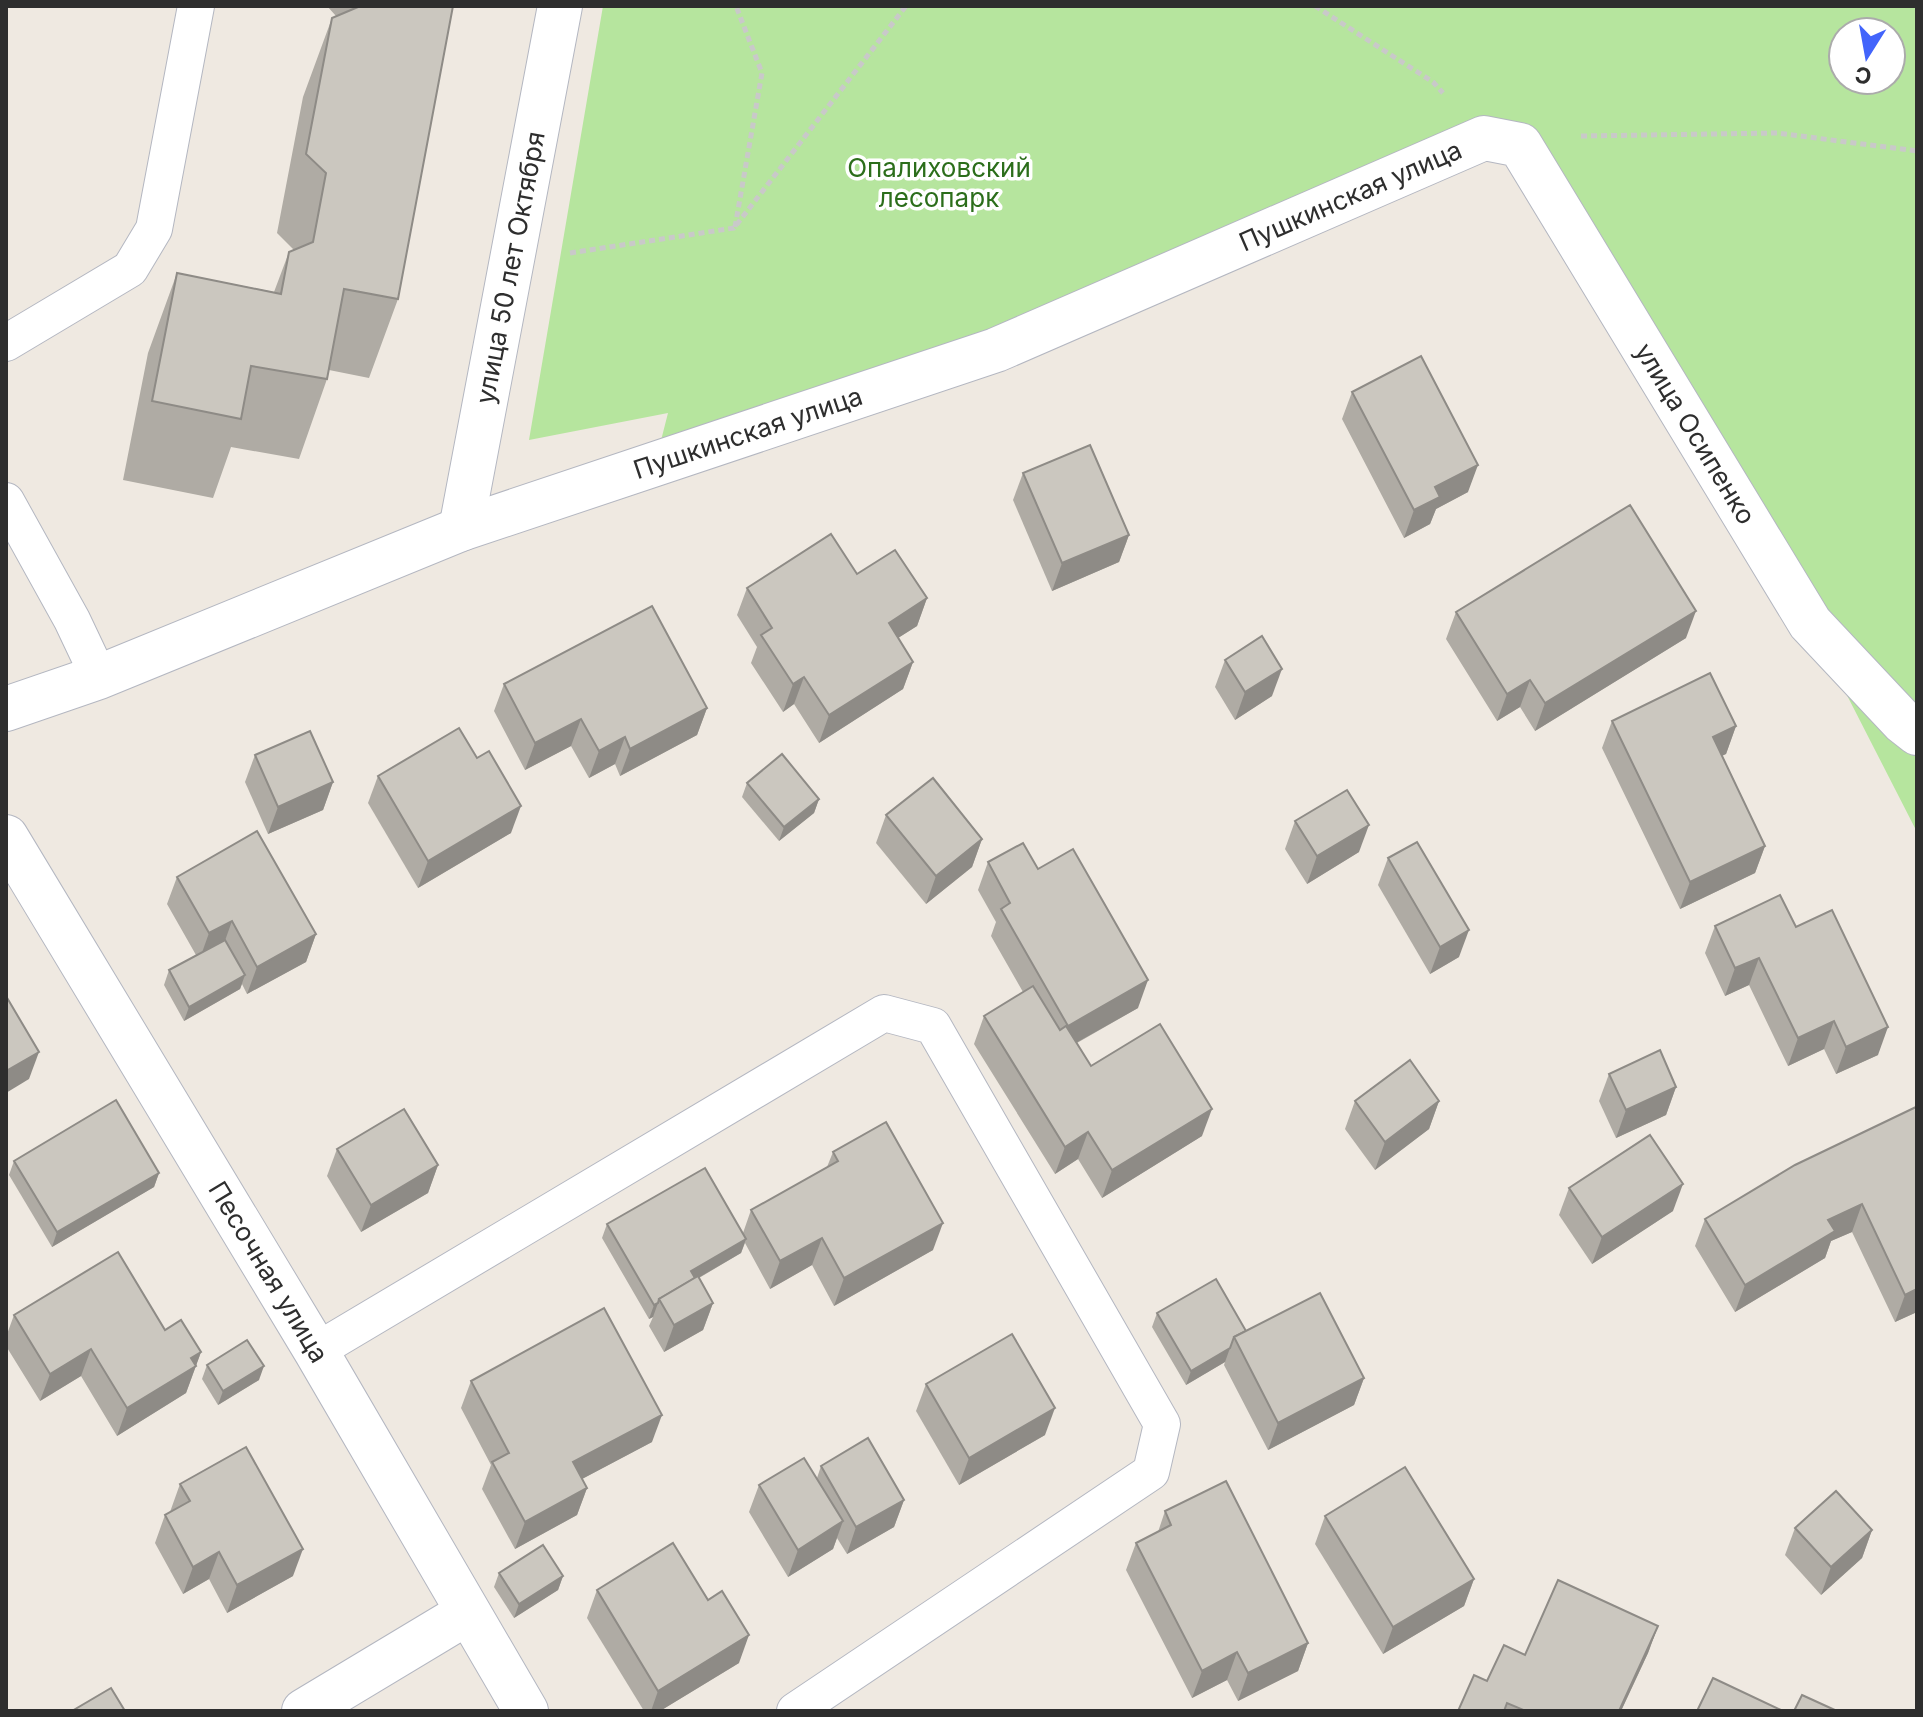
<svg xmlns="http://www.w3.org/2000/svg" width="1923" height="1717" font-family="Inter,sans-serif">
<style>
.green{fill:#b6e59e;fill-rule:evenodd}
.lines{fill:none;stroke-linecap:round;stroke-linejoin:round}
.lane-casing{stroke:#b4b7c1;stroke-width:38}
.street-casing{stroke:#b4b7c1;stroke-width:46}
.path{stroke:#c9c9c9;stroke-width:5;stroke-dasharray:6 4;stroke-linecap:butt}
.lane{stroke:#fff;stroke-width:36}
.street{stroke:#fff;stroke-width:44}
.wall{fill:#afaba4}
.shaded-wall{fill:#8e8b86}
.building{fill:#cbc7bf;stroke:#8e8b86;stroke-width:2}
.labels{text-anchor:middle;stroke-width:7;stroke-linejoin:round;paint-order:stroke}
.park-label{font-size:26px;fill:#2c6e1b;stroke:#fff}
.street-label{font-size:26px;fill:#2e2e2e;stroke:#fff}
</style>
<rect width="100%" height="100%" fill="#efe9e1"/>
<path class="green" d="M 603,6 L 1917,6 L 1917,832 L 1810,623 L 1520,145 L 655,464 L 668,413 L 529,440 ZM 1843,32 L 1891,32 L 1891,80 L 1843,80 Z"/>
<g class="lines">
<defs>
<g id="lane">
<polyline points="6,343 130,269 154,229 196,6"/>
<polyline points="6,501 72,620 99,677"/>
<polyline points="316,1351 884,1013 933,1026 1162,1424 1151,1472 795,1711"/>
</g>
<g id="street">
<path id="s1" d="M 461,529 L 560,6"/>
<path id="s2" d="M 6,709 L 99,677 L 461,529 L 996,350 L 1484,138 L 1520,145 L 1810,623 L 1903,722 L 1917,733"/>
<path id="s3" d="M 6,837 L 316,1351 L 526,1711"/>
<polyline points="304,1711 467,1613"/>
</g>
</defs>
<use href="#lane" class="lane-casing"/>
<use href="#street" class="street-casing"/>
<g class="path">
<polyline points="1315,6 1433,82 1443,93"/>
<polyline points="1581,136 1777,133 1917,151"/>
<polyline points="735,227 762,73 736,6"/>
<polyline points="570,253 734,228 906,6"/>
</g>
<use href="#lane" class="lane"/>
<use href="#street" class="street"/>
</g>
<g class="wall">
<polygon points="327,6 453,6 398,299 369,378 329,370 327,379 299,459 231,447 213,498 123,480 148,353 177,273 274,292 289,252 294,250 277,233 303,97 332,18 336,16"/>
<polygon points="1352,392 1468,492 1436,509 1430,524 1404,538 1342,419"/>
<polygon points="1023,473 1129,535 1119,562 1052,591 1013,500"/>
<polygon points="857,574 927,598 917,626 898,638 913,662 903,689 819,743 794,704 783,712 751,663 757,647 737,615 747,588"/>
<polygon points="1456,612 1686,638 1535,731 1520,707 1497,721 1446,639"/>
<polygon points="1225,660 1272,696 1235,720 1215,687"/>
<polygon points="504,684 707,708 697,735 620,776 615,764 589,778 571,746 525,770 494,711"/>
<polygon points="1612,721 1736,726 1726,754 1722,755 1765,846 1755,873 1680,909 1602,748"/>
<polygon points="255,755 333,782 323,810 268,834 245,782"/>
<polygon points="378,776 511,833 418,888 368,803"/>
<polygon points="747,783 819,799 814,813 779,841 742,797"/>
<polygon points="886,815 982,839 972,867 926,904 876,843"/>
<polygon points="1295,821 1359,852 1307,884 1285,849"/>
<polygon points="1388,858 1459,957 1430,974 1378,885"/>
<polygon points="988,862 1038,869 1138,1008 1077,1043 1091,1066 1202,1136 1102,1198 1078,1159 1055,1174 974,1044 984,1016 1023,992 991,936 996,922 978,890"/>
<polygon points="177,877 316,934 306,962 247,994 242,984 240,989 184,1021 164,985 169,970 196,955 167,904"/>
<polygon points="1715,926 1796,927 1878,1055 1836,1074 1824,1049 1788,1066 1749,985 1725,996 1705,953"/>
<polygon points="1609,1074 1676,1087 1666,1115 1616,1138 1599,1101"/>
<polygon points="1355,1101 1439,1101 1429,1129 1375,1170 1345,1129"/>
<polygon points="1917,1110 1917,1312 1895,1322 1852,1232 1831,1241 1825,1258 1735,1312 1695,1246 1705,1219"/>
<polygon points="337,1149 438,1165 428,1193 361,1232 327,1176"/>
<polygon points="833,1152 933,1250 834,1306 812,1265 770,1289 745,1243 741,1253 699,1278 713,1303 703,1330 664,1352 649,1326 653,1317 649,1319 602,1238 607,1224 743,1233 751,1210 827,1167"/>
<polygon points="14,1161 159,1173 154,1187 52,1247 9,1175"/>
<polygon points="1569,1188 1673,1211 1592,1264 1559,1215"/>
<polygon points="1157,1313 1246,1331 1364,1378 1354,1405 1268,1450 1224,1365 1225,1362 1186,1385 1152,1327"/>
<polygon points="14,1315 165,1330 201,1352 186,1393 117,1436 81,1376 40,1401 6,1346 6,1337"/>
<polygon points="207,1365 259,1380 218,1405 202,1379"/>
<polygon points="471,1381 652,1442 582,1479 587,1488 577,1515 515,1549 482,1489 491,1465 461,1408"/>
<polygon points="926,1384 1045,1435 959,1485 916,1411"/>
<polygon points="821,1466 904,1500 894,1527 847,1554 837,1538 833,1549 788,1577 749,1512 759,1485 817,1478"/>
<polygon points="180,1484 293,1576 227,1613 209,1579 183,1594 155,1543 165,1515 170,1512"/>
<polygon points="1165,1511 1308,1643 1298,1671 1238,1701 1227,1680 1192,1698 1126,1570 1136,1543 1158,1532"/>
<polygon points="1325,1516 1474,1579 1464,1606 1383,1654 1315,1544"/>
<polygon points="1795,1528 1872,1530 1862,1558 1821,1595 1785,1555"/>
<polygon points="499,1573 563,1576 558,1590 514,1618 494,1587"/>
<polygon points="597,1590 708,1600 739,1663 660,1711 644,1711 587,1618"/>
<polygon points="1658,1626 1648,1653 1621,1711 1458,1711 1487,1681 1525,1655"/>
</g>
<g class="shaded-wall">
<polygon points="1478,465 1468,492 1436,509 1430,524 1404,538 1414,510 1435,487"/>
<polygon points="1129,535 1119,562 1052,591 1062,563"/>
<polygon points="927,598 917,626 879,650 889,623"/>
<polygon points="1696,611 1686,638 1535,731 1545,703"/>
<polygon points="913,662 903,689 819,743 829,715"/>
<polygon points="1282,669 1272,696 1235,720 1245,692"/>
<polygon points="804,677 794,704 783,712 793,684"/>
<polygon points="1530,680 1520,707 1497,721 1507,694"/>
<polygon points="707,708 697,735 620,776 630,749"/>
<polygon points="581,719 571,746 525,770 535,743"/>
<polygon points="1736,726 1726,754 1703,765 1713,737"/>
<polygon points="625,737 615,764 589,778 599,751"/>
<polygon points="333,782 323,810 268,834 278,807"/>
<polygon points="819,799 814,813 779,841 784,827"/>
<polygon points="521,806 511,833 418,888 428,861"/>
<polygon points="1369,825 1359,852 1307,884 1317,856"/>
<polygon points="982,839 972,867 926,904 936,876"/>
<polygon points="1765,846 1755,873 1680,909 1690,882"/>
<polygon points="232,921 222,949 199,961 209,933"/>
<polygon points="1469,930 1459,957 1430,974 1440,947"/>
<polygon points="316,934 306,962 247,994 257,967"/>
<polygon points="1759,958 1749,985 1725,996 1735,968"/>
<polygon points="245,975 240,989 184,1021 189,1007"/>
<polygon points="1148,980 1138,1008 1058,1053 1068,1026"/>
<polygon points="1834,1021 1824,1049 1788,1066 1798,1038"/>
<polygon points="1888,1027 1878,1055 1836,1074 1846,1047"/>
<polygon points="39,1052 29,1079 6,1093 6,1071"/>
<polygon points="1676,1087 1666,1115 1616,1138 1626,1110"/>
<polygon points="1439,1101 1429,1129 1375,1170 1385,1142"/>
<polygon points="1212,1109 1202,1136 1102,1198 1112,1170"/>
<polygon points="1088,1132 1078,1159 1055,1174 1065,1147"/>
<polygon points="438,1165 428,1193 361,1232 371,1205"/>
<polygon points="159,1173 154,1187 52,1247 57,1232"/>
<polygon points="1683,1184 1673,1211 1592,1264 1602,1237"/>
<polygon points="1862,1204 1852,1232 1831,1241 1825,1258 1735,1312 1745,1285 1828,1220"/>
<polygon points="943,1223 933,1250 834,1306 844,1278"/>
<polygon points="822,1238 812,1265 770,1289 780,1261"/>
<polygon points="746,1239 741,1253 686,1285 691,1271"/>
<polygon points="1917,1289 1917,1312 1895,1322 1905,1295"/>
<polygon points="658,1303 653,1317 649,1319 654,1305"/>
<polygon points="713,1303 703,1330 664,1352 674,1325"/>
<polygon points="1230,1348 1225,1362 1186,1385 1191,1371"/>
<polygon points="91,1349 81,1376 40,1401 50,1374"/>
<polygon points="201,1352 186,1393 117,1436 127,1408 191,1358"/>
<polygon points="264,1366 259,1380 218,1405 223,1391"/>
<polygon points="1364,1378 1354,1405 1268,1450 1278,1423"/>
<polygon points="1055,1408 1045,1435 959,1485 969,1458"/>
<polygon points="662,1415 652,1442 563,1489 573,1462"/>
<polygon points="587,1488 577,1515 515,1549 525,1522"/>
<polygon points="904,1500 894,1527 847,1554 856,1527"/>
<polygon points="843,1521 833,1549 788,1577 798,1550"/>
<polygon points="1872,1530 1862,1558 1821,1595 1831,1567"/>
<polygon points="303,1549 293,1576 227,1613 237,1585"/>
<polygon points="219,1552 209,1579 183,1594 193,1567"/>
<polygon points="563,1576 558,1590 514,1618 519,1604"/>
<polygon points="1474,1579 1464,1606 1383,1654 1393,1627"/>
<polygon points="1658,1626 1648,1653 1621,1711 1619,1711"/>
<polygon points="749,1635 739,1663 660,1711 651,1711 658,1691"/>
<polygon points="1308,1643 1298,1671 1238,1701 1248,1673"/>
<polygon points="1237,1652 1227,1680 1192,1698 1202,1671"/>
</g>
<g class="building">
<polygon points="358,6 453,6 398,299 344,289 327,379 251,366 241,419 152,401 177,273 281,294 289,252 313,242 326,173 306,154 332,18 358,7"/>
<polygon points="1421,356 1478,465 1435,487 1440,497 1414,510 1352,392"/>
<polygon points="1090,445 1129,535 1062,563 1023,473"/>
<polygon points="1630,505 1696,611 1545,703 1530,680 1507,694 1456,612"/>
<polygon points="831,534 857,574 895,550 927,598 889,623 913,662 829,715 804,677 793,684 761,635 772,628 747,588"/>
<polygon points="652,606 707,708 630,749 625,737 599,751 581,719 535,743 504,684"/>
<polygon points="1262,636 1282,669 1245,692 1225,660"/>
<polygon points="1710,673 1736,726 1713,737 1765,846 1690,882 1612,721"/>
<polygon points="459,728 477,758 489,751 521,806 428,861 378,776"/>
<polygon points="310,731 333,782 278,807 255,755"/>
<polygon points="782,754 819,799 784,827 747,783"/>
<polygon points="933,778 982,839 936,876 886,815"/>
<polygon points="1347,790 1369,825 1317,856 1295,821"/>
<polygon points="257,831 316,934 257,967 232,921 209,933 177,877"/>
<polygon points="1417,842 1469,930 1440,947 1388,858"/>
<polygon points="1023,843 1038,869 1073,849 1148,980 1068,1026 1001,909 1010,903 988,862"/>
<polygon points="1780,895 1796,927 1832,910 1888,1027 1846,1047 1834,1021 1798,1038 1759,958 1735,968 1715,926"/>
<polygon points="225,940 245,975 189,1007 169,970"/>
<polygon points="1033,986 1060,1030 1066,1026 1091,1066 1160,1024 1212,1109 1112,1170 1088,1132 1065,1147 984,1016"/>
<polygon points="6,996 39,1052 6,1071"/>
<polygon points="1660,1050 1676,1087 1626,1110 1609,1074"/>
<polygon points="1410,1060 1439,1101 1385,1142 1355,1101"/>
<polygon points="116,1100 159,1173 57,1232 14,1161"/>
<polygon points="1916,1107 1917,1110 1917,1289 1905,1295 1862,1204 1828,1220 1835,1231 1745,1285 1705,1219 1795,1165"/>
<polygon points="404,1109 438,1165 371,1205 337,1149"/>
<polygon points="886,1122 943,1223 844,1278 822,1238 780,1261 751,1210 838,1161 833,1152"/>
<polygon points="1650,1135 1683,1184 1602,1237 1569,1188"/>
<polygon points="705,1168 746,1239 691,1271 695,1278 659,1299 658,1303 654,1305 607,1224"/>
<polygon points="118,1252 165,1330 181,1320 201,1352 191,1358 196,1366 127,1408 91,1349 50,1374 14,1315"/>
<polygon points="698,1276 713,1303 674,1325 659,1299"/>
<polygon points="1216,1279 1246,1331 1234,1337 1230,1348 1191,1371 1157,1313"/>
<polygon points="1320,1293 1364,1378 1278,1423 1234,1337"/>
<polygon points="604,1308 662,1415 573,1462 587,1488 525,1522 492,1462 509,1453 471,1381"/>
<polygon points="1012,1334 1055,1408 969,1458 926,1384"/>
<polygon points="247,1340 264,1366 223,1391 207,1365"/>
<polygon points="868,1438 904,1500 856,1527 821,1466"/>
<polygon points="246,1447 303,1549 237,1585 219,1552 193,1567 165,1515 190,1501 180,1484"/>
<polygon points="804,1458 843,1521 798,1550 759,1485"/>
<polygon points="1405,1467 1474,1579 1393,1627 1325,1516"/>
<polygon points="1226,1481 1308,1643 1248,1673 1237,1652 1202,1671 1136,1543 1171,1525 1165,1511"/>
<polygon points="1836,1491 1872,1530 1831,1567 1795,1528"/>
<polygon points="673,1543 708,1600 722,1591 749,1635 658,1691 597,1590"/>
<polygon points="543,1545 563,1576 519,1604 499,1573"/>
<polygon points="1558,1580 1658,1626 1619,1711 1526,1711 1507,1703 1504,1711 1458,1711 1474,1675 1487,1681 1504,1645 1525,1655"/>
<polygon points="1713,1678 1783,1711 1697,1711"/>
<polygon points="111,1688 125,1711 72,1711"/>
<polygon points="1802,1695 1837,1711 1794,1711"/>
</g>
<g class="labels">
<g class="park-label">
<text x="939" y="177">Опалиховский<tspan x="939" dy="30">лесопарк</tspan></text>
</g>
<g class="street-label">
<text dy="9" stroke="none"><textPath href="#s2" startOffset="1440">Пушкинская улица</textPath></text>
<text dy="9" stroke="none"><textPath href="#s1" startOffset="266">улица 50 лет Октября</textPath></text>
<text dy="9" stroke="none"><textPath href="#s2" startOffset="792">Пушкинская улица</textPath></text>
<text dy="9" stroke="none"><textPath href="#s2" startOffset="1960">улица Осипенко</textPath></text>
<text dy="9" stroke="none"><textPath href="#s3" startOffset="508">Песочная улица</textPath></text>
</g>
</g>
<rect width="1923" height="1717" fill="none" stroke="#2e2e2e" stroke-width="16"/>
<g transform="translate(1867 56) rotate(191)"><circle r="38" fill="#ffffff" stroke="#ababab" stroke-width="2"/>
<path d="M0-6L14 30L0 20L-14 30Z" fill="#4264fb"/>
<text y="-12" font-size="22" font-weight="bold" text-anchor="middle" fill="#2e2e2e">С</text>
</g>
</svg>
